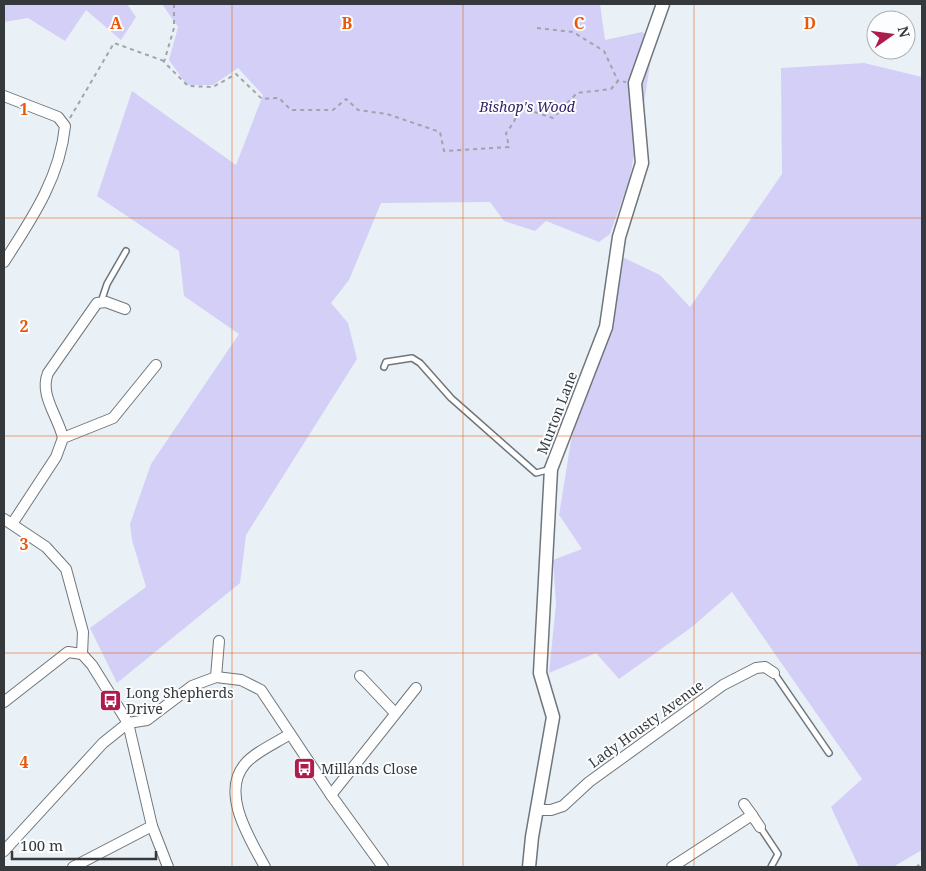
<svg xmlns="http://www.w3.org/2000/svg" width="926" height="871" font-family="'Noto Serif',serif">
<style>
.green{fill:#d3cff6}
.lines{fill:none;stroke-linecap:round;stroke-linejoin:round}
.service-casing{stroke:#6f767b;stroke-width:8}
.minor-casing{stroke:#6f767b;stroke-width:12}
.tertiary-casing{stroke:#6f767b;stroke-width:15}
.path{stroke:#9fa5a9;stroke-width:2;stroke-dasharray:4 4;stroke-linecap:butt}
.service{stroke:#fff;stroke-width:5}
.minor{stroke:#fff;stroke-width:10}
.tertiary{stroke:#fff;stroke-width:12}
.grid{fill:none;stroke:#e8590c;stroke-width:1;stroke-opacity:0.55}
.labels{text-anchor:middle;stroke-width:4;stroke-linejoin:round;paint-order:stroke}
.park-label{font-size:14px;font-style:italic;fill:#322164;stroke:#fcfdff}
.street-label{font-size:14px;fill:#35393b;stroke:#fcfdff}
.poi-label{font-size:14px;fill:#35393b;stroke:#fcfdff;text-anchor:start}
.grid-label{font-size:16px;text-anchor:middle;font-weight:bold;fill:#e8590c;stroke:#fcfdff;stroke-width:4;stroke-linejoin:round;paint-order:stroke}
</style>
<rect width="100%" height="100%" fill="#e9f1f7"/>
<g class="green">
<polygon points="4,4 127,4 136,17 121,40 86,10 65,41 28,18 4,22"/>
<polygon points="162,4 600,4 605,40 642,32 654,39 642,116 629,181 610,234 599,242 546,221 535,231 504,221 490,202 381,203 349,280 331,303 348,323 357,359 246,535 240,583 117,683 90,628 146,587 132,540 130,524 151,464 239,334 184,296 179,251 97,196 132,91 236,165 263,95 238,68 213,85 187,85 169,60 178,27"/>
<polygon points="864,63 922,77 922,850 893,867 859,867 831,807 862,779 732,592 692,627 619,679 596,653 549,673 556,604 553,560 582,549 559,515 571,441 622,257 660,275 690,307 782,174 781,68"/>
</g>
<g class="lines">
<defs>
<g id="service">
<polyline points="101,302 107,284 126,251"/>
<polyline points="384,367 386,362 412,358 420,363 451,398 536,473 551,469"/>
<polyline points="774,673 829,753"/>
<polyline points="760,827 778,854 771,867"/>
</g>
<g id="minor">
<path d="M 4,96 L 58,117 L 65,126 C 60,178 31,220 4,262"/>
<path d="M 63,438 C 58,416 39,395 48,373 L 97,303 L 106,302 L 125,309"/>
<polyline points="4,519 46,547 66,569 83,632 82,654 92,665 128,723 152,826 168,867"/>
<polyline points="12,524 56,457 63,438 113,418 156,365"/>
<polyline points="360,676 395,713"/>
<polyline points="216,677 219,641"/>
<polyline points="4,702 68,652 82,654"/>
<polyline points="128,723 147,720 192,686 216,677 241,680 261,690 331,795 383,867"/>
<polyline points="331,795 416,688"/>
<polyline points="744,804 752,815"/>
<polyline points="537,810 551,810 563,806 589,782 723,685 756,668 765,667 774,673"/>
<polyline points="4,851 103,743 128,723"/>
<polyline points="73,867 152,826"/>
<path d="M 265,867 C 250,839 220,793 245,764 C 255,752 276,743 290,734"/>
<polyline points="672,867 752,815 760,827"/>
</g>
<polyline id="tertiary" points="529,867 532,837 553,717 540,673 551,469 606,327 619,237 642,163 635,83 663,4"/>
</defs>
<use href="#service" class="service-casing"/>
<use href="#minor" class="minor-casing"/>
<use href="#tertiary" class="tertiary-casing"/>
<g class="path">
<polyline points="174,4 174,28 164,62 188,86 213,87 236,74 262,99 279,98 291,110 333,110 346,99 358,110 387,114 440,132 444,151 509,147 506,133 514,122 519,107 553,118 577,93 611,89 618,81 626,82"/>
<polyline points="537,28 573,32 604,51 618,81"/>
<polyline points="70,118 114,43 164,61"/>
<polyline points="916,867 922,863"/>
</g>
<use href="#service" class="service"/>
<use href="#minor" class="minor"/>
<use href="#tertiary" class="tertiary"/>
</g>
<path class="grid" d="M 232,4 L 232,867M 463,4 L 463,867M 694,4 L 694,867M 4,218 L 922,218M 4,436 L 922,436M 4,653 L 922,653"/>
<defs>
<symbol id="bus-square" viewBox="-11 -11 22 22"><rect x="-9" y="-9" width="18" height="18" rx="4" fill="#ae1c4c" stroke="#fcfdff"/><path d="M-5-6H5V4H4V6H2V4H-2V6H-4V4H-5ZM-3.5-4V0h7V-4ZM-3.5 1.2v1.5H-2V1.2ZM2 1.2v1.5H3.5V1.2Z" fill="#fff"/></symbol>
</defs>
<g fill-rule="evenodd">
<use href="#bus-square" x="98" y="688" width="25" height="25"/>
<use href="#bus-square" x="292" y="756" width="25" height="25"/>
</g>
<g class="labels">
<g class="park-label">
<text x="527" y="112">Bishop's Wood</text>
</g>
<g class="street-label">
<text transform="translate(557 413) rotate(-69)" y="5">Murton Lane</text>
<text transform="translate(646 724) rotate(-36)" y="5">Lady Housty Avenue</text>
</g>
<g class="poi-label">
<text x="126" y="698">Long Shepherds<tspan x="126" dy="16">Drive</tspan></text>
<text x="321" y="774">Millands Close</text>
</g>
</g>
<g class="grid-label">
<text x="116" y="29">A</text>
<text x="347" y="29">B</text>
<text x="579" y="29">C</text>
<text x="810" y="29">D</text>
<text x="24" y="115">1</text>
<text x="24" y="332">2</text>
<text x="24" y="550">3</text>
<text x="24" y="768">4</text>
</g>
<rect width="926" height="871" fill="none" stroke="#35393b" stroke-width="10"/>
<g transform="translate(891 35) rotate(76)"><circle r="24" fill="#fcfdff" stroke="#acafb1"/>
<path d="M0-4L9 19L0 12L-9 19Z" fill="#ae1c4c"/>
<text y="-8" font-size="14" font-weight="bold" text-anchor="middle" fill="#35393b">N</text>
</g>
<path d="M12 851v8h144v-8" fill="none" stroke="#35393b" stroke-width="2.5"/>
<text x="20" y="851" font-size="15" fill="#35393b" stroke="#fcfdff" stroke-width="4" paint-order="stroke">100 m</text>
</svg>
